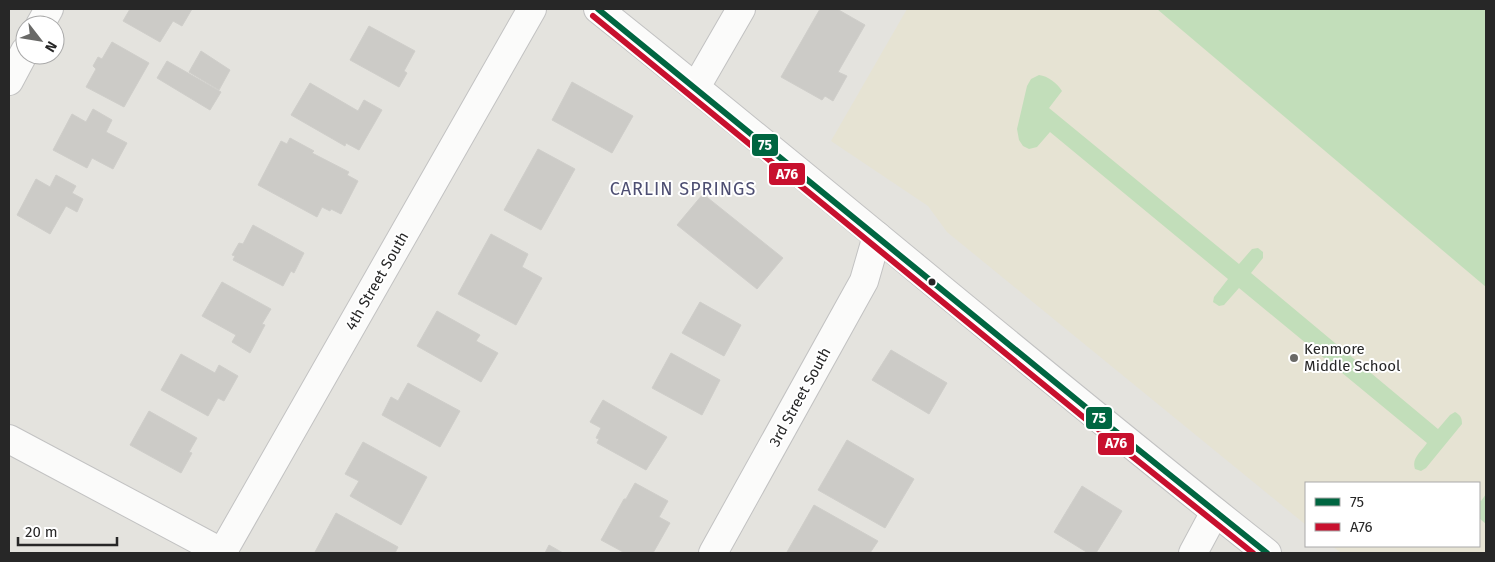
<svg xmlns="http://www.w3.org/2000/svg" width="1495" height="562" font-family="'Fira Sans',sans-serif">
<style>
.education{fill:#e6e3d3}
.green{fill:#c2deba}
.building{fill:#cccbc7;stroke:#cfceca}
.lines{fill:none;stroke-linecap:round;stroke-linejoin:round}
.street-casing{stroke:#c2c2c2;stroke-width:30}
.secondary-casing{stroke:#c2c2c2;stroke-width:30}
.street{stroke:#fbfbfa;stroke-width:28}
.secondary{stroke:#fbfbfa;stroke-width:28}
.bus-1-casing{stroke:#fff;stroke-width:10}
.bus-2-casing{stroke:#fff;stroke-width:10}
.bus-1{stroke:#006641;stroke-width:6}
.bus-2{stroke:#c8102e;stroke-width:6}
.bus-dot{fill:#272727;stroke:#fff;stroke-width:2}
.poi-dot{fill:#696967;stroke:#fff;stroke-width:2}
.labels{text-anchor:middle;stroke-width:4;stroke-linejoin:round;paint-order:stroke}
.street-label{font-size:15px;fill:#272727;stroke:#fff}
.poi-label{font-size:15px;fill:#272727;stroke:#fff;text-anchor:start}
.quarter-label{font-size:18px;letter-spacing:1px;fill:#4d4e72;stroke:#fff}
.line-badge{stroke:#fff;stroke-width:2}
.badge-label{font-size:14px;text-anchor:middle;font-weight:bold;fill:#fff}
</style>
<rect width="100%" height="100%" fill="#e4e3de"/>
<polygon class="education" points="907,9 1486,9 1486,553 1341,553 1332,546 1479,546 1479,483 1306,483 1306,525 947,232 928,206 831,141"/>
<g class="green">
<polygon points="1157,9 1486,9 1486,287"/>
<path d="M 1039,75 C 1048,76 1057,83 1062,91 L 1049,108 L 1239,264 L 1252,249 L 1258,248 L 1263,252 L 1263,258 L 1251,273 L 1438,429 L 1450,415 L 1455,412 C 1460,415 1462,417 1462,424 L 1426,468 L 1421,471 L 1415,469 C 1411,458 1422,451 1427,443 L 1239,288 L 1224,305 L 1219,306 L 1213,302 L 1214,297 L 1228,279 L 1050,132 L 1037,147 L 1029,149 L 1023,146 L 1019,140 L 1017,129 L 1027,86 L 1031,79 Z"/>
<polygon points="1486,494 1486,524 1479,518 1479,499 1481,501"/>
</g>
<g class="building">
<polygon points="130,9 192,9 182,26 173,21 160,42 123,21"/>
<polygon points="820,9 837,9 865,25 838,72 847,76 833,101 825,96 822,100 781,77"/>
<polygon points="369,26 415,51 404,71 407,73 399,87 350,60"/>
<polygon points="112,42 149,63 124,107 86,87 96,69 93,66 98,57 102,59"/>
<polygon points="201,51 230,70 219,90 189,72"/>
<polygon points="167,61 221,92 210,110 157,78"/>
<polygon points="572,82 633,116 612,153 552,120"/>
<polygon points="310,83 358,111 364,100 382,110 359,150 346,143 345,146 291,115"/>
<polygon points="93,109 112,120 106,132 127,143 113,169 92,158 87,168 53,150 72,114 86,122"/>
<polygon points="290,138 314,151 312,153 349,172 347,175 358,181 341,214 331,209 330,211 322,207 317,217 258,185 281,141 287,144"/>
<polygon points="538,149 575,169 541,230 504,210"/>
<polygon points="56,175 76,186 72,193 83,199 77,212 66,206 50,234 17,215 36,179 50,187"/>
<polygon points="703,194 783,258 757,289 677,225"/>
<polygon points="253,225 304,253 294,273 291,271 283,286 233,260 235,256 232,255 239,243 243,244"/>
<polygon points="491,234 528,254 522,267 542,278 516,325 458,294"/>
<polygon points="222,282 271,309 262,324 265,325 250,353 232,342 236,335 202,316"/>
<polygon points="700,302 741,325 724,356 682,333"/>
<polygon points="437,311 480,335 476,341 498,353 481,382 417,346"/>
<polygon points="891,350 947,383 929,414 872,380"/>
<polygon points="671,353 720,380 702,415 652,388"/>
<polygon points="181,354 215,373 219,365 238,376 224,401 218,398 208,416 161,390"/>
<polygon points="408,383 460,411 440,447 382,415 391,397 398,401"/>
<polygon points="603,400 667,437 646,470 597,443 599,439 596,438 601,428 590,422"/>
<polygon points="149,411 197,438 189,452 192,453 181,473 130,445"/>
<polygon points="847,440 914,479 885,528 818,490"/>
<polygon points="363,442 427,477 401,525 350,496 359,481 345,474"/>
<polygon points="635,483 668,501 659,517 670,523 653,553 625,553 601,540 624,499 626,499"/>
<polygon points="1082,486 1122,511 1096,553 1088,553 1054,532"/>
<polygon points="814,505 878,541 870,553 790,553 787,552"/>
<polygon points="336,513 398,547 395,553 315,552"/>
<polygon points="549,545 563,553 545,553"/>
</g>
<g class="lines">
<defs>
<g id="street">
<polyline points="40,25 49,9"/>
<polyline points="9,81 25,51"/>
<polyline points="696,87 741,9"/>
<polyline points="9,439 223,553"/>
<polyline points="222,553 532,9"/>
<polyline points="713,553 864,281 877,236"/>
<polyline points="1193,553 1215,512"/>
</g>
<path id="secondary" d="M 598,9 C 823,188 1041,375 1267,553"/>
</defs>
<use href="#street" class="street-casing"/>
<use href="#secondary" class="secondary-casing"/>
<use href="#street" class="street"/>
<use href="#secondary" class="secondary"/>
<defs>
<polyline id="bus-1" points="598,9 1099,418 1267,553"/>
<polyline id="bus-2" points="593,16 1093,425 1253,553"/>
</defs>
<use href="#bus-1" class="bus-1-casing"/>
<use href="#bus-2" class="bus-2-casing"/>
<use href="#bus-1" class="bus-1"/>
<use href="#bus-2" class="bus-2"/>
</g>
<circle class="bus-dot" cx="932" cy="282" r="4.5"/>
<circle class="poi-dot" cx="1294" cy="358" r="5"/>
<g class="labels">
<g class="street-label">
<text transform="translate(377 281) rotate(-60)" y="5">4th Street South</text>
<text transform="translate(800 397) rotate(-61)" y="5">3rd Street South</text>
</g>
<g class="poi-label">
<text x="1304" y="354">Kenmore<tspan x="1304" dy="17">Middle School</tspan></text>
</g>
<g class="quarter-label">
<text x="683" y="195">CARLIN SPRINGS</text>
</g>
</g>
<g class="line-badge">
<rect x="751" y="133" width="28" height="24" rx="5" fill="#006641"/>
<rect x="768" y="162" width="38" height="24" rx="5" fill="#c8102e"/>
<rect x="1085" y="406" width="28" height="24" rx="5" fill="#006641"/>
<rect x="1097" y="432" width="38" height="24" rx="5" fill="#c8102e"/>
</g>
<g class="badge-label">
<text x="765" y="150">75</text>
<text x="787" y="179">A76</text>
<text x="1099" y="423">75</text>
<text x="1116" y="448">A76</text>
</g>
<rect width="1495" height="562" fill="none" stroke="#272727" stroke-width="20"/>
<rect x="1305" y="482" width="175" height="65" fill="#ffffff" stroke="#a9a9a9"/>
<rect x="1315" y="498" width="25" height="8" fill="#006641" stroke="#a9a9a9"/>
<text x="1350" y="507" font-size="15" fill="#272727">75</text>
<rect x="1315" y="523" width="25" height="8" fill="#c8102e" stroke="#a9a9a9"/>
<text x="1350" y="532" font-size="15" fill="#272727">A76</text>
<g transform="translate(40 40) rotate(121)"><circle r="24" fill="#ffffff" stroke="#a9a9a9"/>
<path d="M0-4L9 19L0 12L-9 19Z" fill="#696967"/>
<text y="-8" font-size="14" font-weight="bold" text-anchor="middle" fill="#272727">N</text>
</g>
<path d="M18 537v8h99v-8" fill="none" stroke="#272727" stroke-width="2.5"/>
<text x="25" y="537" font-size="15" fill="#272727" stroke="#ffffff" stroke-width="4" paint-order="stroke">20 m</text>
</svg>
